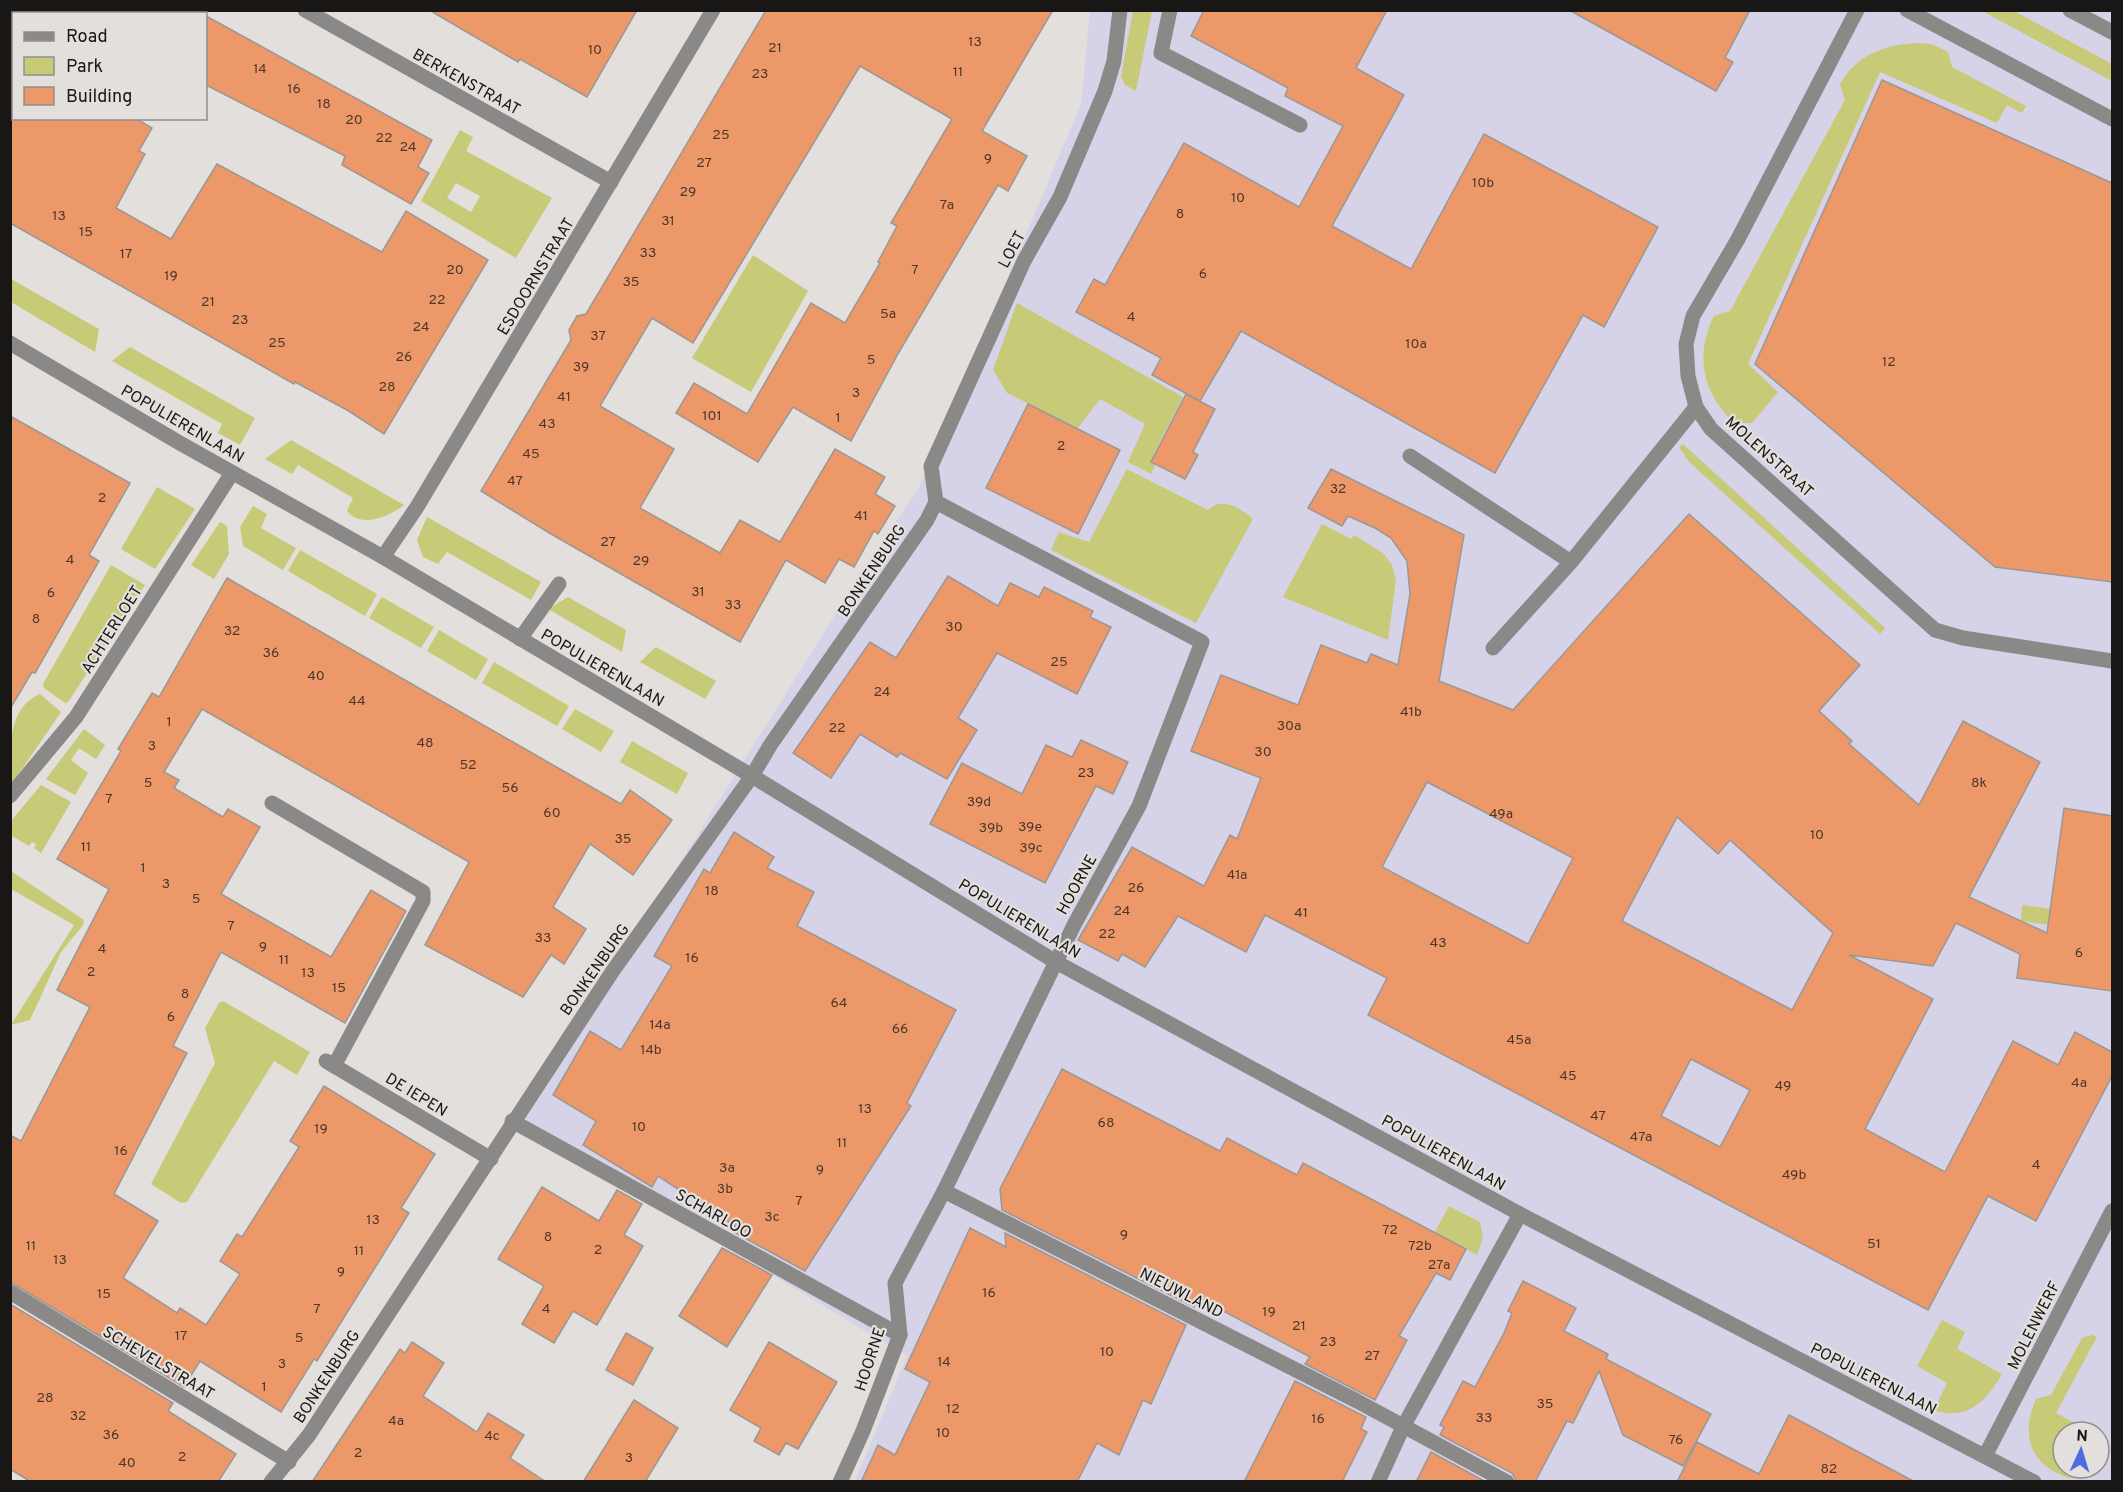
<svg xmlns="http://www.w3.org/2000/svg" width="2123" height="1492" font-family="Overpass,sans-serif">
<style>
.industrial{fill:#d6d3e9;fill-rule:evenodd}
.green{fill:#c7ca77;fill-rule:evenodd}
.building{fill:#ec9869;stroke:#9a9795;stroke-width:1.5;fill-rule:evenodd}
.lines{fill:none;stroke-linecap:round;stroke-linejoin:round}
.minor{stroke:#8a8988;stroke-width:15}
.labels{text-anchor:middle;stroke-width:4.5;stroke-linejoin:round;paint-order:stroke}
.number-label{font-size:14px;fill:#4d372b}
.street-label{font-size:16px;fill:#181716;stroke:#e2dfdd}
</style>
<rect width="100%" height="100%" fill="#e2dfdd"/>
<path class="industrial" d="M 1090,11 L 2112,11 L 2112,1481 L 855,1481 L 907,1356 L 518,1122 L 835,615 L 919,487 L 1081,104 ZM 2063,1432 L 2099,1432 L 2099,1468 L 2063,1468 Z"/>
<g class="green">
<polygon points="1133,11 1152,11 1136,91 1125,85 1121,76"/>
<polygon points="1982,11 2014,11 2112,64 2112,81"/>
<path d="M 1916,43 L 1931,44 L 1948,52 L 1952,67 L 2026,106 L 2022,113 L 2007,105 L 1997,123 L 1880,72 L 1748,364 L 1778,392 L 1752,423 L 1735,423 C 1703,395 1694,355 1714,316 L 1730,311 L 1845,100 L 1840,84 C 1857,55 1883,45 1916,43 Z"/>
<path d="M 460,130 L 473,137 L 466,151 L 552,198 L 516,258 L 421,201 ZM 456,183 L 480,196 L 471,212 L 447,198 Z"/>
<polygon points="753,255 808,291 751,392 692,358"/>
<polygon points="11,279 99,329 95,352 11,302"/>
<polygon points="1017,303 1183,397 1154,453 1159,458 1151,474 1128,462 1145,424 1100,399 1078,428 1007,393 993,370"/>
<polygon points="130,347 255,418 240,445 218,433 222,424 112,361"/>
<path d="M 291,440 L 404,505 C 390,516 361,529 347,511 L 353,498 L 298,465 L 292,474 L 265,459 Z"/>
<polygon points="1683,444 1885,628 1880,634 1689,462 1679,447"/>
<path d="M 1127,469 L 1208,510 C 1221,496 1241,508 1253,519 L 1196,623 L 1051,550 L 1059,532 L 1089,542 Z"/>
<polygon points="157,487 195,509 155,569 121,549"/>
<polygon points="253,506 267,514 261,528 296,548 283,570 243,546 240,527"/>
<polygon points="427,517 541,582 531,600 447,552 438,564 423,557 417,540"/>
<polygon points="220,522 227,526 229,554 214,579 191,565"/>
<polygon points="1322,524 1351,539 1354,535 1383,553 1392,565 1396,580 1388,640 1283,597"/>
<polygon points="300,550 377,594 365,616 288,571"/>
<polygon points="111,565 145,585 68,702 65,703 44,688 43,684"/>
<polygon points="382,597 434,627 421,648 369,618"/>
<polygon points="568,597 626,630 622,652 548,609"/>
<polygon points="439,630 488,659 476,680 427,651"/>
<polygon points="656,647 716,681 705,699 640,662"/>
<polygon points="494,662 569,706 557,726 482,683"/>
<path d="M 40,694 L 61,712 L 11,785 C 11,753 5,709 40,694 Z"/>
<polygon points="575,709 614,731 601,752 562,729"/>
<polygon points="84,729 105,745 96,759 79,748 71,760 88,773 75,795 46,779"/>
<polygon points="632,741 688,773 677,794 620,762"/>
<polygon points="41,785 71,802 41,853 34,848 36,844 32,842 29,846 10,835 11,821"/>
<polygon points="11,871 84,920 83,925 61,952 30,1020 11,1025 74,925 11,889"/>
<polygon points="2022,905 2112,917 2112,934 2021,921"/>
<polygon points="223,1001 310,1052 297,1075 274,1061 187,1202 181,1203 151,1184 215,1063 205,1028 219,1003"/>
<polygon points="1449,1206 1480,1222 1483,1238 1477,1255 1435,1232"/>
<path d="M 1942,1320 L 1965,1332 L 1957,1349 L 2002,1374 C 1987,1400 1967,1422 1934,1410 L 1947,1383 L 1917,1366 Z"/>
<path d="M 2092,1335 L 2097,1337 L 2056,1413 L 2091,1432 L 2063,1432 L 2063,1468 L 2089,1468 L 2080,1477 C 2071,1480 2065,1477 2057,1473 C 2026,1458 2023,1428 2036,1399 L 2051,1395 L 2082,1338 Z"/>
</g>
<g class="building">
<polygon points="429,10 637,10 587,97 520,59 518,62"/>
<polygon points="766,10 1053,10 982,131 1027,156 1008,191 998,185 899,352 851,441 793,407 758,462 676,413 694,383 747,414 811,303 845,323 880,263 878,262 897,226 891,223 952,119 860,66 693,343 652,318 600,406 674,449 640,508 720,553 740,520 780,542 835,449 885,477 875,494 895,506 878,534 874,531 854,567 839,559 825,583 786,560 740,642 551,534 481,491 571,340 569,330 577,316 586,314"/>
<polygon points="1204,10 1387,10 1356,68 1404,95 1332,226 1411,269 1484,134 1658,227 1604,327 1583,315 1495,473 1241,331 1200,401 1152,375 1161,358 1076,312 1094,279 1105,285 1184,143 1299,207 1343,126 1285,96 1288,88 1191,36"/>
<polygon points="1569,10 1750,10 1725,58 1733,62 1716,91"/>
<polygon points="206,16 432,140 418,167 429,173 411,204 342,165 345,156 206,85"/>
<polygon points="1882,80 2112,183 2112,582 1995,567 1755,364"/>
<polygon points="10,118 135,118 152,128 139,151 145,154 116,208 171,239 217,164 382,252 406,211 488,260 384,434 347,410 295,382 294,384 10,223"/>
<polygon points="1186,394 1215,409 1193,452 1198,455 1185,479 1151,462"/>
<polygon points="1028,404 1120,450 1078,534 986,488"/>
<polygon points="10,416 130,483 89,555 99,561 35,673 32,672 10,709"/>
<path d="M 1331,469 L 1464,535 L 1439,681 L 1513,710 L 1689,514 L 1860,665 L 1819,711 L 1852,741 L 1849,744 L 1919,805 L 1963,721 L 2040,762 L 1969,897 L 2047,933 L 2064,808 L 2112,816 L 2112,991 L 2017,978 L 2020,954 L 1956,923 L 1933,966 L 1849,955 L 1933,999 L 1865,1129 L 1945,1172 L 2013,1041 L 2058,1065 L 2075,1032 L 2112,1052 L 2112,1076 L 2036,1221 L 1988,1196 L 1928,1310 L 1368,1015 L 1387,978 L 1265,915 L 1246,952 L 1178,916 L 1145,967 L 1122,954 L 1118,961 L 1078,940 L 1132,847 L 1204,886 L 1230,835 L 1237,839 L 1261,778 L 1191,751 L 1221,675 L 1298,705 L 1321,645 L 1367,663 L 1371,654 L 1398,665 L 1410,594 L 1407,561 L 1391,538 L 1375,528 L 1348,516 L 1342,526 L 1308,508 ZM 1427,782 L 1573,858 L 1528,944 L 1382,867 ZM 1677,817 L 1718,854 L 1730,840 L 1833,933 L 1792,1010 L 1622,921 ZM 1691,1059 L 1750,1090 L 1720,1147 L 1661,1116 Z"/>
<polygon points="948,576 998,606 1010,583 1039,597 1044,587 1093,611 1090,617 1111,627 1077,694 997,653 958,718 977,730 947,779 900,753 897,757 860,734 831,778 793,753 870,642 896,658"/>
<polygon points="227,578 621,804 630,790 672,820 633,875 590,844 553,907 586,929 564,964 551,955 523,997 425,945 469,862 202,709 164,772 179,780 174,788 223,817 228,809 260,827 221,894 331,957 371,890 406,911 345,1023 221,952 173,1046 187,1053 114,1194 158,1221 123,1278 177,1313 180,1308 206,1325 240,1274 220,1261 237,1234 242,1237 299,1147 290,1141 324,1086 435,1154 401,1208 409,1213 317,1361 314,1359 281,1412 200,1361 184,1387 10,1282 10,1135 21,1141 90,1007 57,990 109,889 57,859 121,751 118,749 152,693 159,697"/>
<polygon points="1081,740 1128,762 1113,794 1096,786 1045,883 930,824 962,763 1022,794 1046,745 1072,757"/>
<polygon points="734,832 774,857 767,868 814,892 797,926 956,1010 907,1103 911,1106 805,1271 732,1231 735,1226 658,1176 652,1187 583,1145 596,1121 553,1095 590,1031 621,1050 672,966 654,956 657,951 704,869 710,873"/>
<polygon points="1062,1069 1220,1151 1227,1138 1297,1175 1303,1163 1466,1249 1450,1280 1436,1273 1399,1336 1407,1340 1375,1400 1305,1364 1310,1357 1199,1298 1194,1307 1002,1210 1000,1189"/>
<polygon points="542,1187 599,1221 617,1190 642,1204 624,1235 643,1246 597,1325 573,1311 554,1343 522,1324 544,1286 498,1259"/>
<polygon points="970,1228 1006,1247 1005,1233 1186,1325 1151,1404 1143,1400 1119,1455 1097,1443 1077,1482 861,1482 878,1445 895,1455 930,1382 905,1369"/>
<polygon points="722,1248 772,1275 727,1347 679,1316"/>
<polygon points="1523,1281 1576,1308 1564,1331 1608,1354 1606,1359 1711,1414 1683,1466 1623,1435 1599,1371 1573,1423 1567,1421 1535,1482 1517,1482 1512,1473 1440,1435 1444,1427 1440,1425 1463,1381 1475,1387 1504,1333 1512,1313 1508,1311"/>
<polygon points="10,1304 173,1403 168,1411 236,1454 218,1482 31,1482 10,1469"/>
<polygon points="626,1333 653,1348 633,1385 606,1370"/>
<polygon points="412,1342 444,1363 423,1396 477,1432 488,1413 524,1435 510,1458 546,1482 312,1482 400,1349 405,1353"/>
<polygon points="769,1342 837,1382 798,1449 786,1443 779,1455 754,1441 761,1428 730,1410"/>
<polygon points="1295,1381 1366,1417 1361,1429 1367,1432 1342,1482 1244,1482"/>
<polygon points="634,1400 678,1428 645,1482 583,1482"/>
<polygon points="1789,1415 1915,1482 1677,1482 1697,1442 1759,1474"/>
<polygon points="1431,1452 1486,1482 1416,1482"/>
</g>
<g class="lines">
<g class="minor">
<polyline points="305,10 611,182"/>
<polyline points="1170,10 1161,53 1300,125"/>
<polyline points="1857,10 1738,239 1693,316 1686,344 1688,376 1696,407 1711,429 1935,630 1963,638 2112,661"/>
<polyline points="1907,10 2112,119"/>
<polyline points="2070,10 2112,32"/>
<polyline points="10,343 178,442 383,557 752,776 1056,962 1520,1214 2034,1482"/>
<polyline points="1410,456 1571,562"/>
<polyline points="936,502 931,466 1024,261 1060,197 1105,91 1114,61 1120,10"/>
<polyline points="383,557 417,507 713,10"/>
<polyline points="520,639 559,584"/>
<polyline points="1493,648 1571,562 1696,407"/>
<polyline points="10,796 76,717 232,473"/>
<polyline points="272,803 423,892 423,901 334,1066"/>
<polyline points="326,1061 491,1159"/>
<polyline points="512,1121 900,1335"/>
<polyline points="944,1191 1357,1401 1507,1482"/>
<polyline points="10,1292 289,1462"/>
<polyline points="1985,1456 2112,1211"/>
<polyline points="271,1482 309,1435 612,972 752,776 771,744 927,520 936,502"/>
<polyline points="840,1482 863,1431 900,1335 895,1283 944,1191 1074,925 1139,806 1202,642 936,502"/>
<polyline points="1378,1482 1403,1427 1520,1214"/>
</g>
</g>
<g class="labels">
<g class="number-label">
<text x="975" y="46">13</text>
<text x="775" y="52">21</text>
<text x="595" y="54">10</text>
<text x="260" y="73">14</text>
<text x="958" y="76">11</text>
<text x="760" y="78">23</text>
<text x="294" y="93">16</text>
<text x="324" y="108">18</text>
<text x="354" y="124">20</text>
<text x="721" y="139">25</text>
<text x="384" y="142">22</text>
<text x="408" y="151">24</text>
<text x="988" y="163">9</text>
<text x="704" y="167">27</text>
<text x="1483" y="187">10b</text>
<text x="688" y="196">29</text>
<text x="1238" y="202">10</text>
<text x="947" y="209">7a</text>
<text x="1180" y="218">8</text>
<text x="59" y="220">13</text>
<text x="668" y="225">31</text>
<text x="86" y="236">15</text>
<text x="648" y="257">33</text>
<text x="126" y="258">17</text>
<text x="455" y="274">20</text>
<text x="915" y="274">7</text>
<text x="1203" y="278">6</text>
<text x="171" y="280">19</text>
<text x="631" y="286">35</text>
<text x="437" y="304">22</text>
<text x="208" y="306">21</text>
<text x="888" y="318">5a</text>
<text x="1131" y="321">4</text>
<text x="240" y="324">23</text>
<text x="421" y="331">24</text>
<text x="598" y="340">37</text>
<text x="277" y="347">25</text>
<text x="1416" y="348">10a</text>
<text x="404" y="361">26</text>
<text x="871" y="364">5</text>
<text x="1889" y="366">12</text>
<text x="581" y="371">39</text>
<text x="387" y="391">28</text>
<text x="856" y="397">3</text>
<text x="564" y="401">41</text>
<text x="712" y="420">101</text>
<text x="838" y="422">1</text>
<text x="547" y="428">43</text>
<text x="1061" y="450">2</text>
<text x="531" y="458">45</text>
<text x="515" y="485">47</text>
<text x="1338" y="493">32</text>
<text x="102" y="502">2</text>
<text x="861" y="520">41</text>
<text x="608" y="546">27</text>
<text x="70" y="564">4</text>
<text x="641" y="565">29</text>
<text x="698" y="596">31</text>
<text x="51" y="597">6</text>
<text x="733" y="609">33</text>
<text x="36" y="623">8</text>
<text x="954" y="631">30</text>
<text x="232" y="635">32</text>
<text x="271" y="657">36</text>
<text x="1059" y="666">25</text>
<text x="316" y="680">40</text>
<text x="882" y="696">24</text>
<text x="357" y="705">44</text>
<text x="1411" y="716">41b</text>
<text x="169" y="726">1</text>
<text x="1289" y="730">30a</text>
<text x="837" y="732">22</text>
<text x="425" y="747">48</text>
<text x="152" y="750">3</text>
<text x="1263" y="756">30</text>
<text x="468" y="769">52</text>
<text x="1086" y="777">23</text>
<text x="148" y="787">5</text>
<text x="1979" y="787">8k</text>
<text x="510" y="792">56</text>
<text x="109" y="803">7</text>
<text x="979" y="806">39d</text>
<text x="552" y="817">60</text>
<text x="1501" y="818">49a</text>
<text x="1030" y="831">39e</text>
<text x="991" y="832">39b</text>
<text x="1817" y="839">10</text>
<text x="623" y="843">35</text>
<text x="86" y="851">11</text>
<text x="1031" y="852">39c</text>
<text x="143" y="872">1</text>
<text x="1237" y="879">41a</text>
<text x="166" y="888">3</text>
<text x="1136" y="892">26</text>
<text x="712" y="895">18</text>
<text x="196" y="903">5</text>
<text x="1122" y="915">24</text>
<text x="1301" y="917">41</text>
<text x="231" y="930">7</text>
<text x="1107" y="938">22</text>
<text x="543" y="942">33</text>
<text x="1438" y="947">43</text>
<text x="263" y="951">9</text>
<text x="102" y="953">4</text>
<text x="2079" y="957">6</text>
<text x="692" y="962">16</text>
<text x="284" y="964">11</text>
<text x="91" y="976">2</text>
<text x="308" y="977">13</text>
<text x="339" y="992">15</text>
<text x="185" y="998">8</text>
<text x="839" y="1007">64</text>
<text x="171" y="1021">6</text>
<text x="660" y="1029">14a</text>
<text x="900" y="1033">66</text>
<text x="1519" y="1044">45a</text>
<text x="651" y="1054">14b</text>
<text x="1568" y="1080">45</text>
<text x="2079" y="1087">4a</text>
<text x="1783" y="1090">49</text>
<text x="865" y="1113">13</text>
<text x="1598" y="1120">47</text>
<text x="1106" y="1127">68</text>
<text x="639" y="1131">10</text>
<text x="321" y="1133">19</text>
<text x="1641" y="1141">47a</text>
<text x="842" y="1147">11</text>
<text x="121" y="1155">16</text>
<text x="2036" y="1169">4</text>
<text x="727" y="1172">3a</text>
<text x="820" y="1174">9</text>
<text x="1794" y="1179">49b</text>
<text x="725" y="1193">3b</text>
<text x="799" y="1205">7</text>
<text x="772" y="1221">3c</text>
<text x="373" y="1224">13</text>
<text x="1390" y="1234">72</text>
<text x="1124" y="1239">9</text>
<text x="548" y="1241">8</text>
<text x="1874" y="1248">51</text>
<text x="31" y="1250">11</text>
<text x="1420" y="1250">72b</text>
<text x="598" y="1254">2</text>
<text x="359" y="1255">11</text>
<text x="60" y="1264">13</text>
<text x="1439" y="1269">27a</text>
<text x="341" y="1276">9</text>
<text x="989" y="1297">16</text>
<text x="104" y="1298">15</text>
<text x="317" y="1313">7</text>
<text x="546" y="1313">4</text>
<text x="1269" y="1316">19</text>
<text x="1299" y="1330">21</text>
<text x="181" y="1340">17</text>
<text x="299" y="1342">5</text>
<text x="1328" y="1346">23</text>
<text x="1107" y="1356">10</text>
<text x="1372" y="1360">27</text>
<text x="944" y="1366">14</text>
<text x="282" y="1368">3</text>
<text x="264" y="1391">1</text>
<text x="45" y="1402">28</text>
<text x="1545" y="1408">35</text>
<text x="953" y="1413">12</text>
<text x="78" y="1420">32</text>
<text x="1484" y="1422">33</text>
<text x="1318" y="1423">16</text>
<text x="396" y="1425">4a</text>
<text x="943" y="1437">10</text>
<text x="111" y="1439">36</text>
<text x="492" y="1440">4c</text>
<text x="1676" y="1444">76</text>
<text x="358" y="1457">2</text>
<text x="182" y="1461">2</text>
<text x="629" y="1462">3</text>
<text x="127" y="1467">40</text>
<text x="1829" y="1473">82</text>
</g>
<g class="street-label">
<text transform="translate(467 81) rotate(29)" y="6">BERKENSTRAAT</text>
<text transform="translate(1011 249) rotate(-62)" y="6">LOET</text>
<text transform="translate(535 276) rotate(-59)" y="6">ESDOORNSTRAAT</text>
<text transform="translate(183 423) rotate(30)" y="6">POPULIERENLAAN</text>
<text transform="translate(1770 456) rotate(42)" y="6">MOLENSTRAAT</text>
<text transform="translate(871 570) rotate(-56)" y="6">BONKENBURG</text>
<text transform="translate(111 629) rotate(-58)" y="6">ACHTERLOET</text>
<text transform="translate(603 667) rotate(30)" y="6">POPULIERENLAAN</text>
<text transform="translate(1076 884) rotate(-61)" y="6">HOORNE</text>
<text transform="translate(1020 918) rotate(31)" y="6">POPULIERENLAAN</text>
<text transform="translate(594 969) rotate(-55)" y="6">BONKENBURG</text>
<text transform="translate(417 1094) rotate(31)" y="6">DE IEPEN</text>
<text transform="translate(1444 1152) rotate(29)" y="6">POPULIERENLAAN</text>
<text transform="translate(714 1213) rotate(29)" y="6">SCHARLOO</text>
<text transform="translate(1182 1292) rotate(27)" y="6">NIEUWLAND</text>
<text transform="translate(2033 1325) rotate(-63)" y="6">MOLENWERF</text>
<text transform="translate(869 1359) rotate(-72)" y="6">HOORNE</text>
<text transform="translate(159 1362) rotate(31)" y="6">SCHEVELSTRAAT</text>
<text transform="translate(326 1376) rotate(-57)" y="6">BONKENBURG</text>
<text transform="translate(1874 1378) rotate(27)" y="6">POPULIERENLAAN</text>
</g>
</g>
<rect width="2123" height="1492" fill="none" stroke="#181716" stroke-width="24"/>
<rect x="12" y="12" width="195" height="108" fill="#e2dfdd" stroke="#918f8d" stroke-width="1.5"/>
<rect x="24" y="32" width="30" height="9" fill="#8a8988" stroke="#918f8d" stroke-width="1.5"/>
<text x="66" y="42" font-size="18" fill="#181716">Road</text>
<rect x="24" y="57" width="30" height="18" fill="#c7ca77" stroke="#918f8d" stroke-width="1.5"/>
<text x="66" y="72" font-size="18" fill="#181716">Park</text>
<rect x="24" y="87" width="30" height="18" fill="#ec9869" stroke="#918f8d" stroke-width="1.5"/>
<text x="66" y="102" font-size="18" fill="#181716">Building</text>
<g transform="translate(2081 1450) rotate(4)"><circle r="28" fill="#e2dfdd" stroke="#918f8d" stroke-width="1.5"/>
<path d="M0-4.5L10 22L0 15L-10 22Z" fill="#4f6be0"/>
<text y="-9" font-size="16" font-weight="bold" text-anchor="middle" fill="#181716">N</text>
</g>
</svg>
